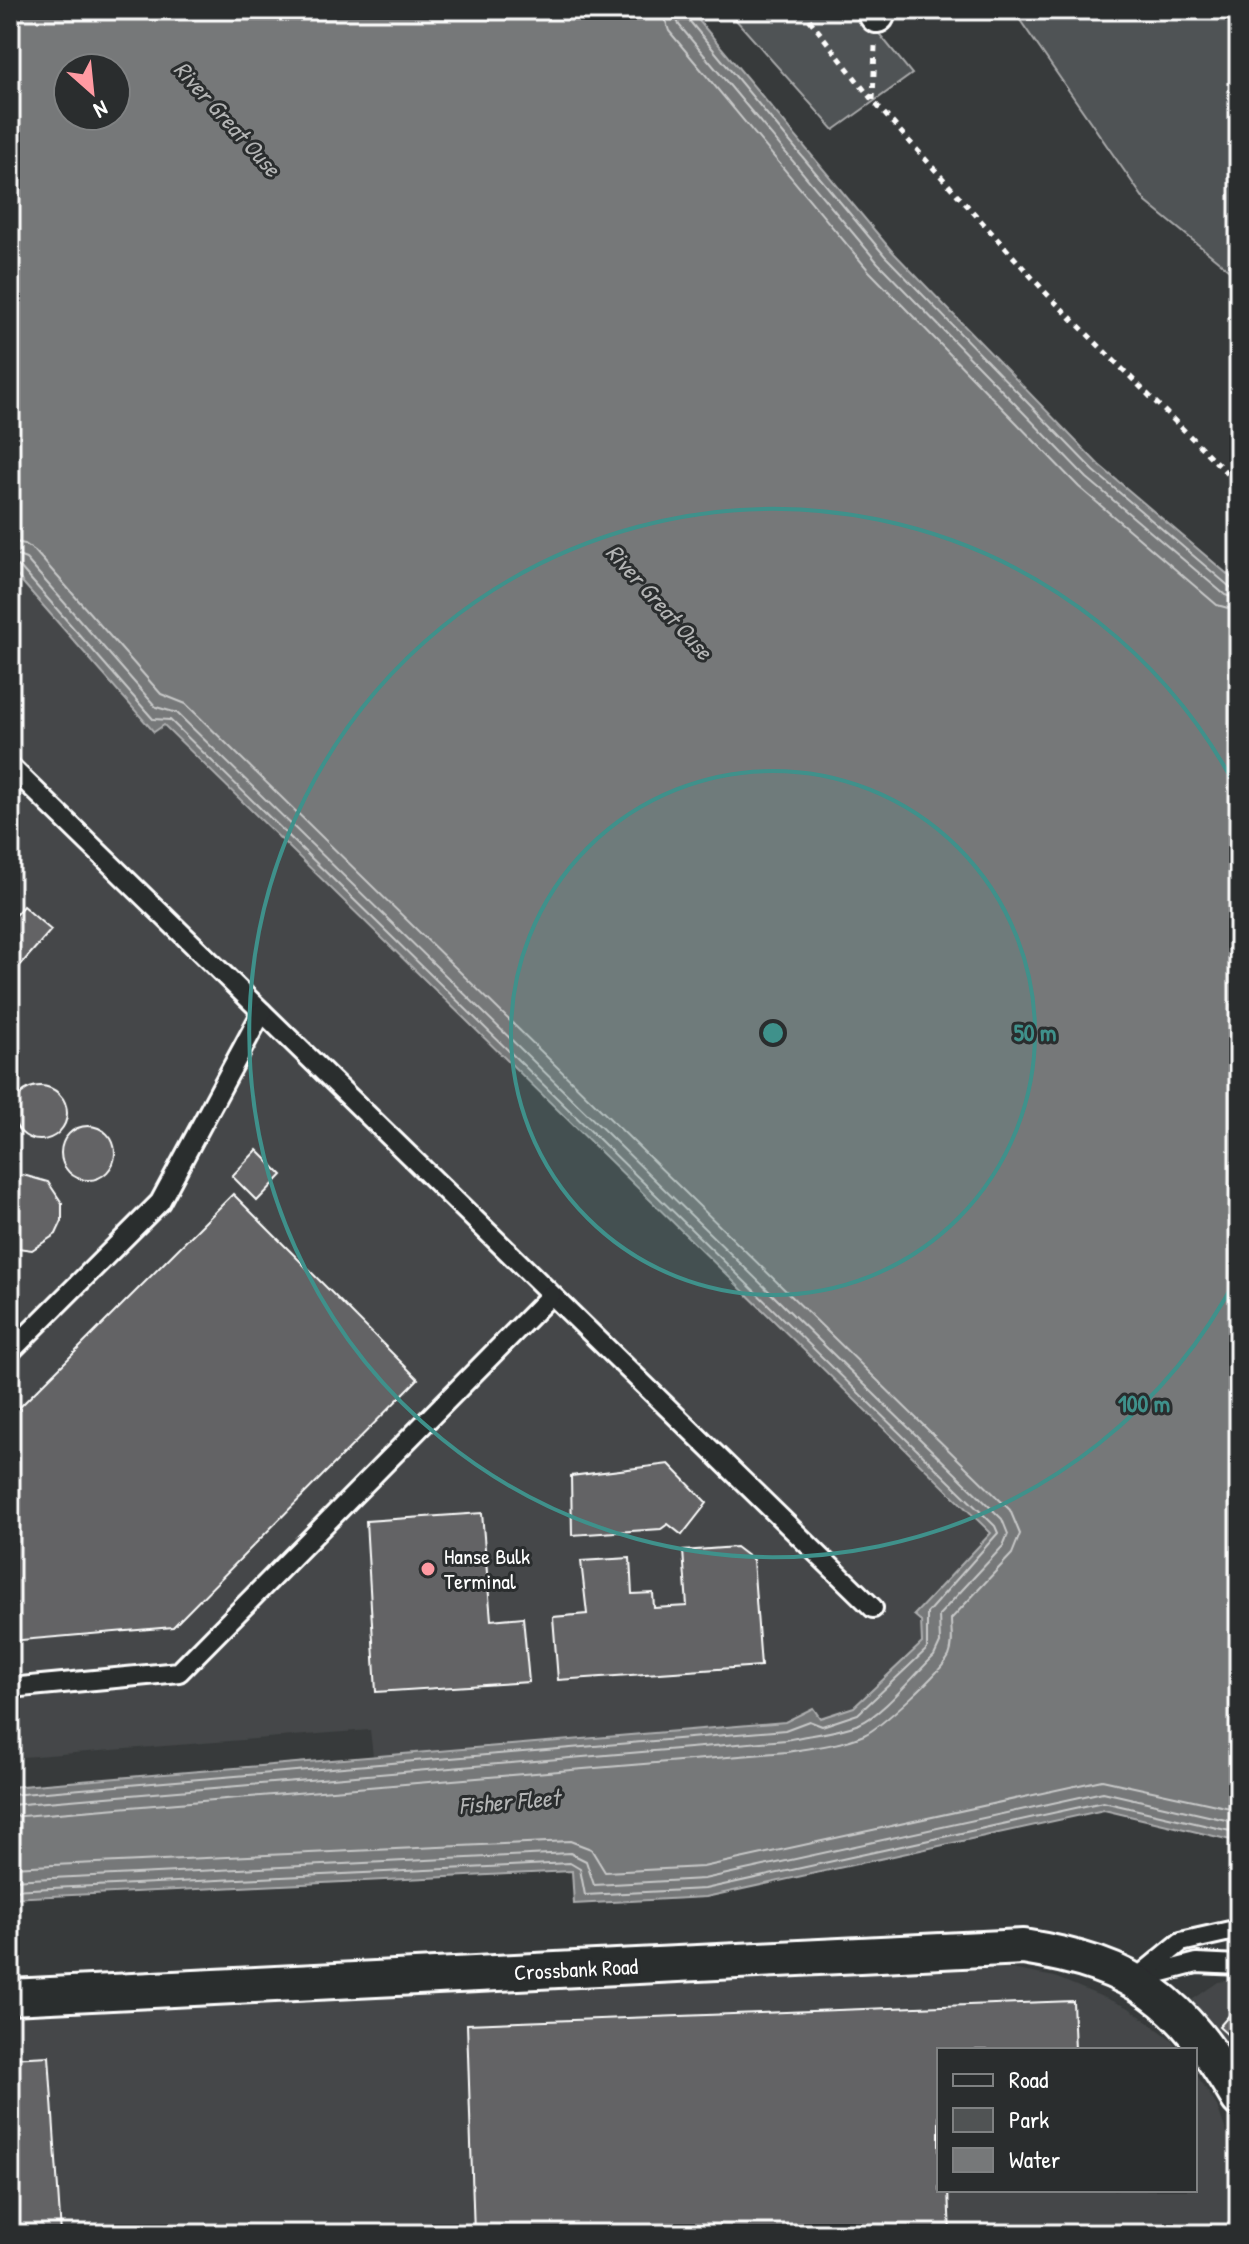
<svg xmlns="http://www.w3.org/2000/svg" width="1249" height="2244" font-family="'Patrick Hand',sans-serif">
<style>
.built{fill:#444748}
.green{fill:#505354;stroke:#a8a9aa;stroke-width:2}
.water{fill:#767879;stroke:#adaeaf;stroke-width:2;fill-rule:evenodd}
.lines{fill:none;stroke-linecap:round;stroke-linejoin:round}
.shore{stroke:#c8c9c9;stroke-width:2}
.building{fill:#636465;stroke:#fff;stroke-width:2}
.lane-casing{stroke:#fff;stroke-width:24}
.street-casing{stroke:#fff;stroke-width:40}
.path{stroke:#fff;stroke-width:5;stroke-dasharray:6 6;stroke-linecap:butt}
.lane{stroke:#2a2d2e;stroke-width:18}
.street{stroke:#2a2d2e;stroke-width:34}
.ring{fill:none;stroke:#3f918b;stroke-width:4}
.poi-dot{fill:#ff9aa2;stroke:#2a2d2e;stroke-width:3}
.labels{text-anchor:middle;stroke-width:6;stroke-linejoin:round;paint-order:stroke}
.poi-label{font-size:22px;fill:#fff;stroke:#2a2d2e;text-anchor:start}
.street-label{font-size:22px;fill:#fff;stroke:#2a2d2e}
.water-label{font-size:24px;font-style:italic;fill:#b4b5b5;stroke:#2a2d2e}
.centre{fill:#3f918b;stroke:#2a2d2e;stroke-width:4}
.ring-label{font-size:24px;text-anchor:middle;font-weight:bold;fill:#3f918b;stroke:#2a2d2e;stroke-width:6;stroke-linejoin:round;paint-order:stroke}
</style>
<rect width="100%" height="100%" fill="#373a3b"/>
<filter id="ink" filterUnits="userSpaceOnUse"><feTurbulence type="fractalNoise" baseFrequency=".0125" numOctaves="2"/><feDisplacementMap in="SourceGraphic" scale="16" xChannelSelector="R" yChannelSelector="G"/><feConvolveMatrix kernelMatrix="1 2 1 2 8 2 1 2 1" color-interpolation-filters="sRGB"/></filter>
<g filter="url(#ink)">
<g class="built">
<polygon points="10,568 154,732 163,725 991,1533 914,1615 921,1621 922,1643 854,1707 820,1718 813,1709 785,1722 373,1757 370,1730 10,1758"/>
<polygon points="1006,1968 1055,1977 1129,2008 1171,2039 1179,2050 939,2050 939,2190 1195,2190 1195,2072 1217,2106 1239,2167 1238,2234 10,2234 10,2016"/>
<polygon points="1239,1979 1239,2067 1192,2000 1218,1982"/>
</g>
<g class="green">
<polygon points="727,10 860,10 912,74 834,130"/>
<polygon points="1013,10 1239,10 1239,278 1146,202"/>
</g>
<path class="water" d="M 10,10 L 690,10 L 891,250 L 1099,465 L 1239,584 L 1239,1842 L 1104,1810 L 706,1897 L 574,1904 L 572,1871 L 10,1898 L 10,1787 L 785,1722 L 813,1708 L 820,1718 L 854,1707 L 922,1643 L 921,1621 L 914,1615 L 991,1533 L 164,725 L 154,732 L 10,568 ZM 68,68 L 116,68 L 116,116 L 68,116 Z"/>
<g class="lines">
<g class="shore">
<polyline points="662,10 669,31 869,271 1079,487 1217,605 1239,611"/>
<polyline points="674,10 679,25 878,263 1087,478 1225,595 1239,599"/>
<polyline points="684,10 687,18 885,256 1094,471 1230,587 1239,589"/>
<path d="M 10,541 L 25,544 L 35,551 L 161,694 L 186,704 L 1010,1510 L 1020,1534 L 1012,1554 L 951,1619 C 951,1631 954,1644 949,1656 C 941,1672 880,1728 864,1735 C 838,1746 813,1747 787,1752 L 10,1817"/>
<path d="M 10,553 L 26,559 L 156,707 L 177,713 L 1002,1519 L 1008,1534 L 1003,1546 L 939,1615 L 940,1643 L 934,1656 C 915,1674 882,1715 859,1724 C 833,1734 811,1734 786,1740 L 10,1805"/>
<polyline points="10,564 20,567 153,719 170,720 995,1526 998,1533 927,1613 927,1649 858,1714 822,1726 809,1721 785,1730 10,1795"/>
<polyline points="10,1867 570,1841 591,1849 605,1872 703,1867 1102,1780 1239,1810"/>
<polyline points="10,1880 570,1853 586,1861 594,1885 704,1879 1103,1792 1239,1823"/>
<polyline points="10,1890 570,1863 580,1869 585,1895 705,1889 1103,1802 1239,1833"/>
</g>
</g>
<g class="building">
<polygon points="23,906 51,930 10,977 10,921"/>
<polygon points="10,1054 18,1063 20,1078 10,1095"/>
<circle cx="40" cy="1113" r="27"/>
<circle cx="88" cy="1153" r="27"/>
<polygon points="257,1150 282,1175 257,1201 232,1176"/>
<polygon points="23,1175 48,1182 62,1203 62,1221 56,1234 32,1250 10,1247 10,1178"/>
<polygon points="233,1194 418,1379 173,1627 10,1641 10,1417"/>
<polygon points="669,1464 707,1503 682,1535 668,1524 661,1529 572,1535 571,1476"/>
<polygon points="482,1513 491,1620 523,1617 529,1682 376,1692 366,1521"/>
<polygon points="736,1547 753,1560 761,1666 558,1680 553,1617 587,1614 581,1561 630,1558 632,1594 653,1593 654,1608 687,1606 683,1551"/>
<polygon points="1073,2001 1075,2050 939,2050 939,2190 948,2190 950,2234 474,2234 467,2024"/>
<polygon points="1239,2004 1239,2045 1219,2027"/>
<polygon points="49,2056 61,2234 10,2234 10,2058"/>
</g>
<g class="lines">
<defs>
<g id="lane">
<polyline points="10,766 873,1608"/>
<polyline points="10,1352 160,1202 262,1012"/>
<polyline points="10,1688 179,1672 551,1295"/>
<polyline points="1143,1977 1197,1963 1239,1965"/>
<polyline points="1136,1979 1181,1942 1239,1929"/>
</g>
<g id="street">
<polyline points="874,10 877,15"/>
<path d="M 10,1997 L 1023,1947 C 1137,1965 1181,2000 1239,2099"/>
</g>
</defs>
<use href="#lane" class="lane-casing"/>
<use href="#street" class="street-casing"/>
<g class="path">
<polyline points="802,10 873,101 1046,293 1239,485"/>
<polyline points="873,100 875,46"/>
</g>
<use href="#lane" class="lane"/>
<use href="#street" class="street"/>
</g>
</g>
<circle cx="773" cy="1033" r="262" fill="#3f918b" fill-opacity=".12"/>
<g class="ring">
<circle cx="773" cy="1033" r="262"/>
<path d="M1238 1275A524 524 0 1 1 1238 791"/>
</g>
<circle class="poi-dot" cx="428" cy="1569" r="8"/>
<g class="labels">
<g class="poi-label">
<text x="444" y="1564">Hanse Bulk<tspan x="444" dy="25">Terminal</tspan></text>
</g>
<g class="street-label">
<text transform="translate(576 1969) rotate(-3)" y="8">Crossbank Road</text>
</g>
<g class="water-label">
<text transform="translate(227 119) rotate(48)" y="8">River Great Ouse</text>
<text transform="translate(659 602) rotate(48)" y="8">River Great Ouse</text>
<text transform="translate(509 1802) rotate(-5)" y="8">Fisher Fleet</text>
</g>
</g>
<circle cx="773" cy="1033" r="12" class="centre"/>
<g class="ring-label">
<text x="1035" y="1041">50 m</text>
<text x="1144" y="1412">100 m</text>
</g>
<rect width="1249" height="2244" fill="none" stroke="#2a2d2e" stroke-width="40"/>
<rect x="20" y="20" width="1209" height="2204" fill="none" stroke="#fff" stroke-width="3" filter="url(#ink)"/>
<rect x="937" y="2048" width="260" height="144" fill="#2a2d2e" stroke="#7f8182" stroke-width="2"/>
<rect x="953" y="2074" width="40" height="12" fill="#2a2d2e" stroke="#7f8182" stroke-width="2"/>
<text x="1009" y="2088" font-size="24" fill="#ffffff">Road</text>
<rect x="953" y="2108" width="40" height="24" fill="#505354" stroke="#7f8182" stroke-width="2"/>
<text x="1009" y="2128" font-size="24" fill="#ffffff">Park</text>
<rect x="953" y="2148" width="40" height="24" fill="#767879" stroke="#7f8182" stroke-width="2"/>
<text x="1009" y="2168" font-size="24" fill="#ffffff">Water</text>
<g transform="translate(92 92) rotate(153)"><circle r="38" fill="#2a2d2e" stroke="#7f8182" stroke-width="2"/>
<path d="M0-6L14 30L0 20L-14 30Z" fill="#ff9aa2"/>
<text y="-12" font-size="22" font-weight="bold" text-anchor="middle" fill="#ffffff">N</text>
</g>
</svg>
